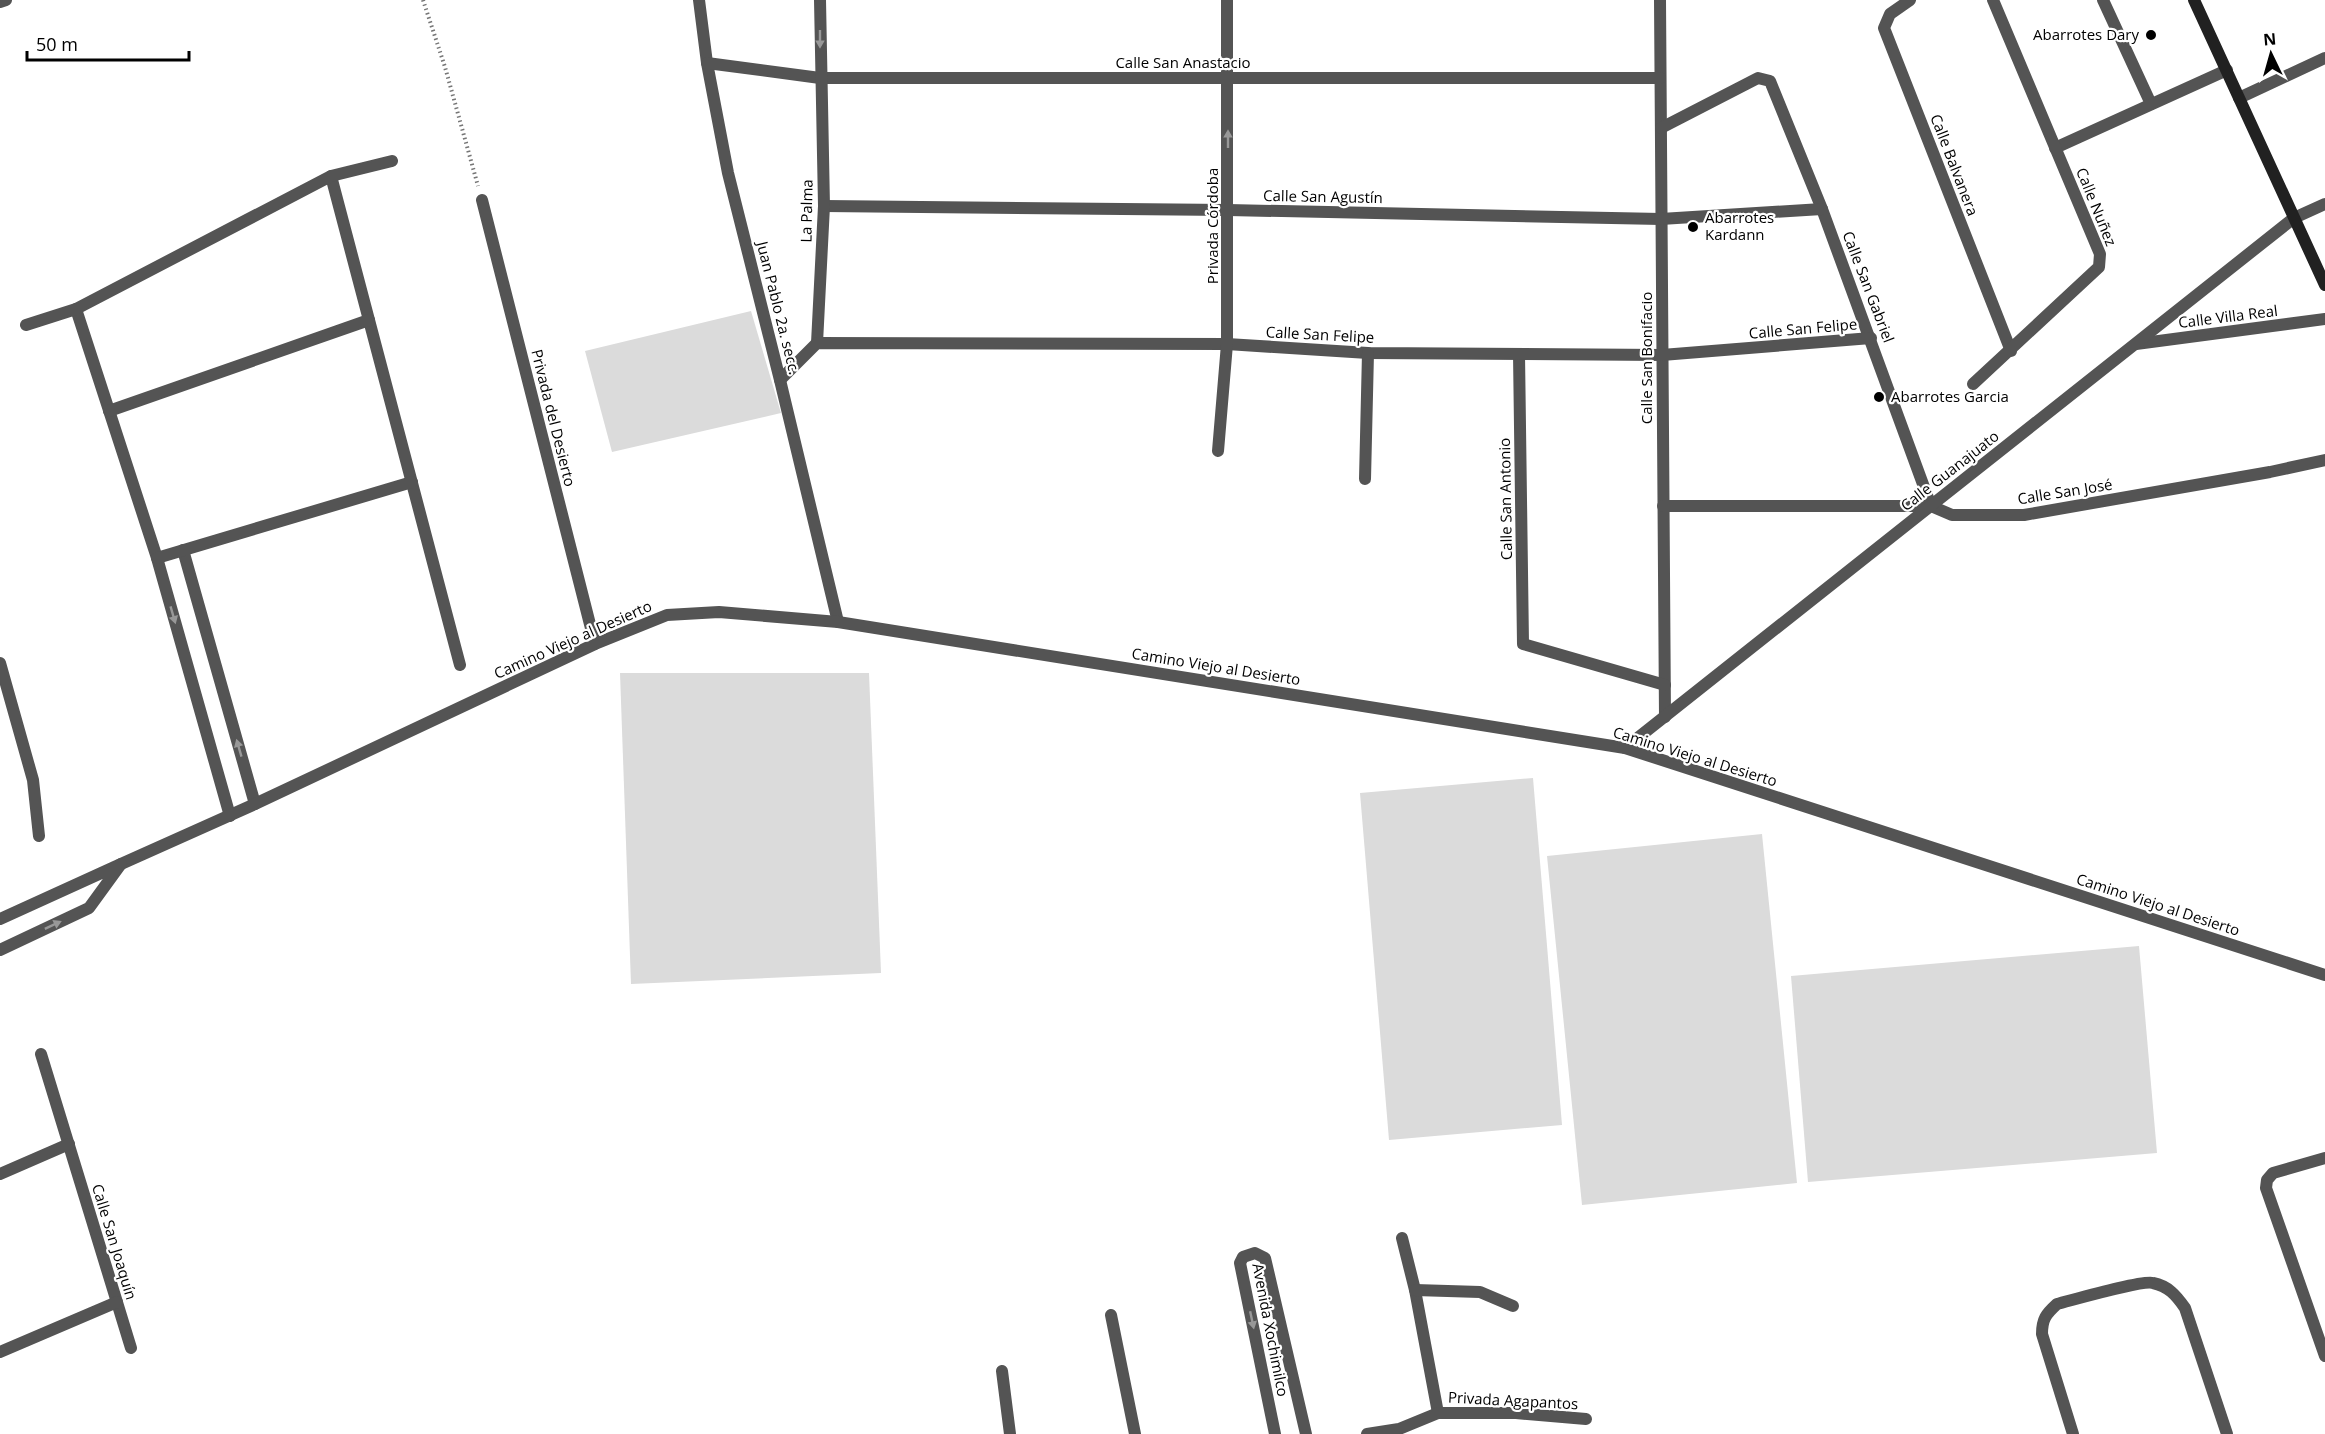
<svg xmlns="http://www.w3.org/2000/svg" width="2325" height="1434" font-family="'Open Sans',sans-serif">
<style>
.green{fill:#dbdbdb}
.lines{fill:none;stroke-linecap:round;stroke-linejoin:round}
.path{stroke:#767676;stroke-width:4;stroke-dasharray:1.5 3;stroke-linecap:butt}
.street{stroke:#545454;stroke-width:12}
.secondary{stroke:#212121;stroke-width:12}
.oneway{fill:#989898}
.poi-dot{fill:#000;stroke:#fff;stroke-width:2}
.labels{text-anchor:middle;stroke-width:4.5;stroke-linejoin:round;paint-order:stroke}
.poi-label{font-size:15px;fill:#000;stroke:#fff;text-anchor:start}
.street-label{font-size:15px;fill:#000;stroke:#fff}
</style>
<rect width="100%" height="100%" fill="#fff"/>
<g class="green">
<polygon points="751,311 781,413 612,452 585,351"/>
<polygon points="620,673 869,673 881,973 631,984"/>
<polygon points="1533,778 1562,1125 1389,1140 1360,793"/>
<polygon points="1762,834 1797,1183 1582,1205 1547,856"/>
<polygon points="2139,946 2157,1153 1808,1182 1791,976"/>
</g>
<g class="lines">
<polyline class="path" points="423,0 445,67 478,186"/>
<g class="street">
<polyline points="699,0 707,63 728,173 780,380 838,622"/>
<polyline points="1660,0 1665,717"/>
<polyline points="1910,0 1890,14 1884,28 2011,351"/>
<polyline points="2103,0 2151,104"/>
<polyline points="0,2 6,0"/>
<polyline points="707,63 820,78 1660,78"/>
<polyline points="2239,98 2325,58"/>
<polyline points="1661,128 1758,78 1770,81 1822,209 1931,506"/>
<polyline points="2055,148 2227,70"/>
<polyline points="331,176 460,665"/>
<polyline points="482,200 595,644"/>
<polyline points="824,206 1228,210 1661,219 1822,209"/>
<polyline points="76,309 157,558 230,816"/>
<polyline points="26,325 76,309 331,176 392,161"/>
<polyline points="817,343 824,206 820,0"/>
<polyline points="2136,344 2325,319"/>
<polyline points="1519,354 1523,644 1665,685"/>
<polyline points="780,380 817,343 1227,344 1368,353 1662,355 1871,338"/>
<polyline points="1973,384 2099,267 2100,254 1993,0"/>
<polyline points="109,411 369,320"/>
<polyline points="1218,451 1227,344 1227,0"/>
<polyline points="1365,479 1368,353"/>
<polyline points="1663,506 1931,506 1952,515 2024,515 2270,472 2325,460"/>
<polyline points="183,550 255,804"/>
<polyline points="157,558 412,482"/>
<polyline points="0,663 33,780 39,836"/>
<polyline points="1625,748 2294,218 2325,204"/>
<polyline points="121,864 255,804 595,644 667,615 719,612 838,622 1625,748 2325,975"/>
<polyline points="0,919 121,864 89,908 0,950"/>
<polyline points="41,1054 131,1348"/>
<polyline points="2325,1158 2273,1173 2267,1180 2266,1188 2325,1356"/>
<polyline points="0,1174 69,1144"/>
<polyline points="1402,1238 1415,1290 1438,1413"/>
<polyline points="1415,1290 1480,1292 1513,1306"/>
<polyline points="1111,1315 1135,1434"/>
<polyline points="0,1352 117,1302"/>
<polyline points="1002,1371 1010,1434"/>
<polyline points="1275,1434 1240,1263 1243,1257 1255,1253 1265,1258 1306,1434"/>
<polyline points="1367,1434 1399,1429 1438,1413 1516,1413 1586,1419"/>
<path d="M 2073,1434 L 2042,1334 C 2042,1319 2046,1314 2057,1304 C 2073,1300 2142,1280 2153,1283 C 2168,1286 2176,1295 2185,1308 L 2227,1434"/>
</g>
<polyline class="secondary" points="2194,0 2325,285"/>
</g>
<defs><path id="oneway-solid" d="M-6-.8H1V-3.2L6.5 0L1 3.2V.8H-6Z" transform="scale(1.5)"/></defs>
<g class="oneway">
<use href="#oneway-solid" transform="translate(820 39) rotate(90)"/>
<use href="#oneway-solid" transform="translate(1228 139) rotate(-90)"/>
<use href="#oneway-solid" transform="translate(173 615) rotate(74)"/>
<use href="#oneway-solid" transform="translate(239 748) rotate(-106)"/>
<use href="#oneway-solid" transform="translate(53 925) rotate(-25)"/>
<use href="#oneway-solid" transform="translate(1252 1320) rotate(78)"/>
</g>
<g class="poi-dot">
<circle cx="2151" cy="35" r="6"/>
<circle cx="1693" cy="227" r="6"/>
<circle cx="1879" cy="397" r="6"/>
</g>
<g class="labels">
<g class="poi-label">
<text x="2139" y="40" text-anchor="end">Abarrotes Dary</text>
<text x="1705" y="223">Abarrotes<tspan x="1705" dy="17">Kardann</tspan></text>
<text x="1891" y="402">Abarrotes Garcia</text>
</g>
<g class="street-label">
<text x="1183" y="68">Calle San Anastacio</text>
<text transform="translate(1954 165) rotate(69)" y="5">Calle Balvanera</text>
<text transform="translate(1323 197) rotate(1)" y="5">Calle San Agustín</text>
<text transform="translate(2096 207) rotate(68)" y="5">Calle Nuñez</text>
<text transform="translate(807 211) rotate(-89)" y="5">La Palma</text>
<text transform="translate(1213 226) rotate(-90)" y="5">Privada Córdoba</text>
<text transform="translate(1868 287) rotate(69)" y="5">Calle San Gabriel</text>
<text transform="translate(778 308) rotate(76)" y="5">Juan Pablo 2a. secc.</text>
<text transform="translate(2228 317) rotate(-7)" y="5">Calle Villa Real</text>
<text transform="translate(1803 329) rotate(-5)" y="5">Calle San Felipe</text>
<text transform="translate(1320 335) rotate(3)" y="5">Calle San Felipe</text>
<text transform="translate(1647 358) rotate(-90)" y="5">Calle San Bonifacio</text>
<text transform="translate(553 418) rotate(76)" y="5">Privada del Desierto</text>
<text transform="translate(1950 471) rotate(-38)" y="5">Calle Guanajuato</text>
<text transform="translate(2065 492) rotate(-9)" y="5">Calle San José</text>
<text transform="translate(1506 499) rotate(-91)" y="5">Calle San Antonio</text>
<text transform="translate(573 640) rotate(-24)" y="5">Camino Viejo al Desierto</text>
<text transform="translate(1216 667) rotate(9)" y="5">Camino Viejo al Desierto</text>
<text transform="translate(1695 757) rotate(17)" y="5">Camino Viejo al Desierto</text>
<text transform="translate(2158 905) rotate(18)" y="5">Camino Viejo al Desierto</text>
<text transform="translate(114 1242) rotate(73)" y="5">Calle San Joaquín</text>
<text transform="translate(1270 1330) rotate(79)" y="5">Avenida Xochimilco</text>
<text transform="translate(1513 1401) rotate(3)" y="5">Privada Agapantos</text>
</g>
</g>
<g transform="translate(2271 54) rotate(355)" stroke="#ffffff" stroke-width="4.5" paint-order="stroke">
<path d="M0-4.5L10 22L0 15L-10 22Z" fill="#000000"/>
<text y="-9" font-size="16" font-weight="bold" text-anchor="middle" fill="#000000">N</text>
</g>
<path d="M27 51v9h162v-9" fill="none" stroke="#000000" stroke-width="3"/>
<text x="36" y="51" font-size="18" fill="#000000" stroke="#ffffff" stroke-width="4.5" paint-order="stroke">50 m</text>
</svg>
